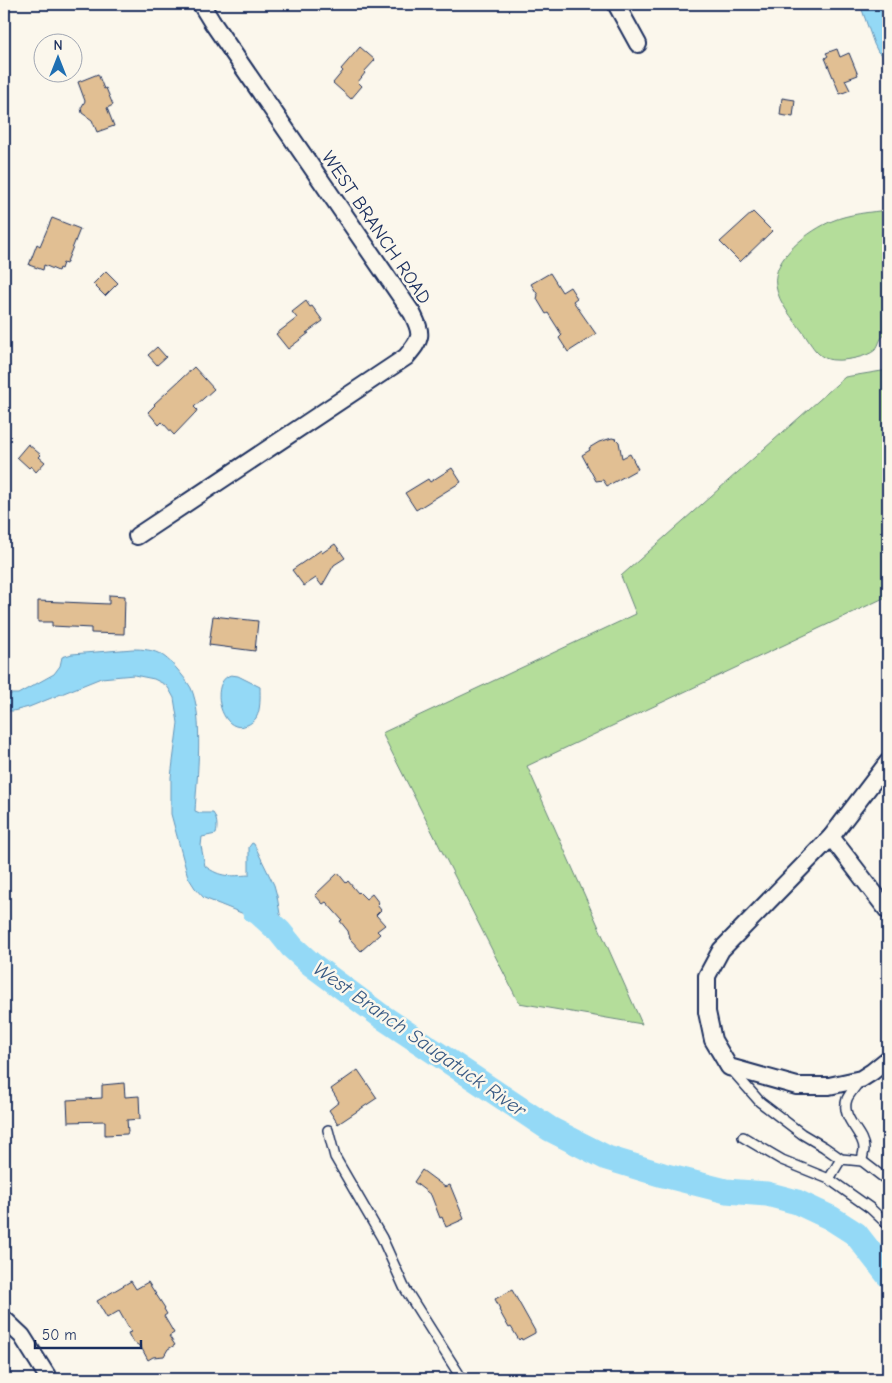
<svg xmlns="http://www.w3.org/2000/svg" width="892" height="1383" font-family="'Comic Neue',sans-serif">
<style>
.green{fill:#b4dd9a;stroke:#68867c}
.water{fill:#94d9f6;stroke:#6495b9}
.lines{fill:none;stroke-linecap:round;stroke-linejoin:round}
.river{stroke:#94d9f6;stroke-width:25}
.building{fill:#e1bf93;stroke:#1b2f5e}
.lane-casing{stroke:#1b2f5e;stroke-width:12}
.street-casing{stroke:#1b2f5e;stroke-width:20}
.lane{stroke:#fbf7ec;stroke-width:9}
.street{stroke:#fbf7ec;stroke-width:16}
.labels{text-anchor:middle;stroke-width:5;stroke-linejoin:round;paint-order:stroke}
.street-label{font-size:19px;fill:#1b2f5e;stroke:#fbf7ec}
.water-label{font-size:20px;font-style:italic;fill:#395a84;stroke:#fbf7ec}
</style>
<rect width="100%" height="100%" fill="#fbf7ec"/>
<filter id="ink" filterUnits="userSpaceOnUse"><feTurbulence type="fractalNoise" baseFrequency=".02" numOctaves="2"/><feDisplacementMap in="SourceGraphic" scale="10" xChannelSelector="R" yChannelSelector="G"/><feConvolveMatrix kernelMatrix="1 2 1 2 8 2 1 2 1" color-interpolation-filters="sRGB"/></filter>
<g filter="url(#ink)">
<g class="green">
<path d="M 888,210 L 888,333 C 878,338 881,343 875,350 C 868,357 844,361 835,360 C 817,360 811,343 802,331 C 792,317 779,304 776,286 C 771,258 810,230 832,221 C 848,214 871,212 888,210 Z"/>
<polygon points="888,370 888,596 527,766 642,1024 519,1003 382,733 636,614 621,576 845,377"/>
</g>
<g class="water">
<polygon points="860,4 888,4 888,60 878,52 874,44"/>
<path d="M 133,649 C 155,649 163,653 177,669 C 182,675 187,681 191,688 C 204,717 197,778 195,811 L 200,813 L 213,813 C 217,818 218,827 216,834 L 202,837 L 201,846 L 205,866 C 221,878 230,876 249,875 L 249,847 L 252,843 L 254,844 L 274,885 L 277,896 L 280,914 L 286,928 L 271,935 L 254,918 L 204,898 L 195,888 L 188,877 L 171,814 L 171,777 L 178,723 L 174,698 L 169,689 L 166,685 L 154,679 L 134,675 L 101,678 L 29,707 L 13,711 L 4,711 L 4,694 L 18,694 L 54,674 L 60,666 L 62,657 L 72,654 Z"/>
<path d="M 231,675 L 238,676 L 260,687 C 260,696 261,710 256,718 C 254,721 250,724 247,725 C 221,737 208,681 231,675 Z"/>
</g>
<g class="lines">
<polyline class="river" points="254,910 258,912 279,931 292,947 311,964 381,1016 550,1129 607,1158 663,1175 726,1191 767,1194 797,1202 831,1218 856,1234 888,1275"/>
</g>
<g class="building">
<polygon points="360,47 375,60 364,72 365,73 358,82 362,86 351,99 333,83 343,71 341,69"/>
<polygon points="837,49 840,57 849,53 858,75 845,80 850,90 840,94 825,58 828,56 826,53"/>
<polygon points="98,74 104,89 106,88 113,105 107,108 114,126 97,132 92,120 82,113 81,108 85,101 78,82"/>
<polygon points="782,98 795,100 793,117 780,115"/>
<polygon points="753,212 772,231 740,262 720,242"/>
<polygon points="52,218 80,229 66,264 63,263 61,269 59,268 58,271 44,265 43,270 29,265 37,244 40,246"/>
<polygon points="106,271 118,283 105,296 93,284"/>
<polygon points="550,273 562,292 570,287 577,298 573,301 596,334 568,352 559,338 562,335 548,313 546,314 537,299 538,295 531,284"/>
<polygon points="306,301 310,307 312,306 323,321 306,333 309,333 288,349 276,334 297,318 292,312"/>
<polygon points="157,347 166,357 157,365 148,355"/>
<polygon points="194,367 214,389 194,407 197,410 196,412 174,435 162,422 159,425 148,412 155,405 154,404"/>
<polygon points="612,438 616,439 619,442 622,458 630,454 638,469 607,486 603,480 596,481 582,455 590,450 589,448 599,442"/>
<polygon points="28,444 41,455 39,457 45,462 36,472 31,466 29,468 17,457"/>
<polygon points="452,468 461,482 416,510 405,493 428,479 430,482"/>
<polygon points="335,544 345,558 334,565 322,586 316,578 304,586 292,570 321,550 322,553"/>
<polygon points="109,595 125,596 124,634 91,633 91,628 52,626 52,622 38,622 38,601 109,604"/>
<polygon points="213,616 258,621 255,651 209,645"/>
<polygon points="338,873 346,883 348,881 358,893 359,892 366,899 372,894 379,903 377,905 381,910 376,915 385,925 377,931 380,934 361,951 350,939 348,931 340,921 342,920 326,902 323,904 315,895"/>
<polygon points="358,1070 377,1098 338,1124 329,1110 339,1102 331,1089"/>
<polygon points="124,1083 125,1097 139,1096 140,1119 127,1120 128,1132 127,1134 105,1135 105,1121 68,1122 67,1100 102,1098 102,1085"/>
<polygon points="422,1170 445,1187 450,1185 464,1219 446,1227 442,1217 440,1218 431,1195 414,1182"/>
<polygon points="131,1281 136,1289 148,1282 165,1308 164,1309 167,1314 164,1316 174,1333 169,1336 175,1345 168,1349 164,1356 153,1357 148,1360 141,1347 132,1341 128,1333 131,1332 119,1311 107,1318 97,1301"/>
<polygon points="512,1290 535,1331 535,1333 522,1340 521,1338 519,1340 511,1327 509,1328 499,1310 500,1309 495,1299"/>
</g>
<g class="lines">
<defs>
<g id="lane">
<polyline points="731,1069 760,1102 802,1134 824,1147 841,1159 862,1161 888,1181"/>
<path d="M 861,1079 C 857,1085 849,1094 847,1099 C 840,1119 864,1132 864,1149 C 864,1153 862,1157 862,1161"/>
<polyline points="328,1130 335,1157 382,1238 404,1287 462,1379"/>
<polyline points="743,1137 782,1160 829,1179 870,1208 888,1225"/>
<polyline points="829,1179 841,1159"/>
</g>
<g id="street">
<polyline points="616,4 638,44"/>
<path d="M 137,536 L 406,357 C 422,338 423,335 412,313 L 212,22 L 201,4"/>
<polyline points="888,762 831,837 721,950 707,976 707,1012 713,1040 729,1067 797,1086 829,1086 861,1079 872,1072 888,1059"/>
<polyline points="831,837 888,911"/>
<polyline points="4,1319 22,1336 49,1379"/>
</g>
</defs>
<use href="#lane" class="lane-casing"/>
<use href="#street" class="street-casing"/>
<use href="#lane" class="lane"/>
<use href="#street" class="street"/>
</g>
</g>
<g class="labels">
<g class="street-label">
<text transform="translate(377 227) rotate(56)" y="7">WEST BRANCH ROAD</text>
</g>
<g class="water-label">
<text transform="translate(420 1039) rotate(35)" y="7">West Branch Saugatuck River</text>
</g>
</g>
<rect width="892" height="1383" fill="none" stroke="#fbf7ec" stroke-width="20"/>
<rect x="10" y="10" width="872" height="1363" fill="none" stroke="#1b2f5e" stroke-width="2" filter="url(#ink)"/>
<g transform="translate(58 58)"><circle r="24" fill="#fbf7ec" stroke="#a1a7b3"/>
<path d="M0-4L9 19L0 12L-9 19Z" fill="#1f6fb2"/>
<text y="-8" font-size="14" font-weight="bold" text-anchor="middle" fill="#1b2f5e">N</text>
</g>
<path d="M35 1340v8h106v-8" fill="none" stroke="#1b2f5e" stroke-width="2.5"/>
<text x="42" y="1340" font-size="15" fill="#1b2f5e" stroke="#fbf7ec" stroke-width="4" paint-order="stroke">50 m</text>
</svg>
